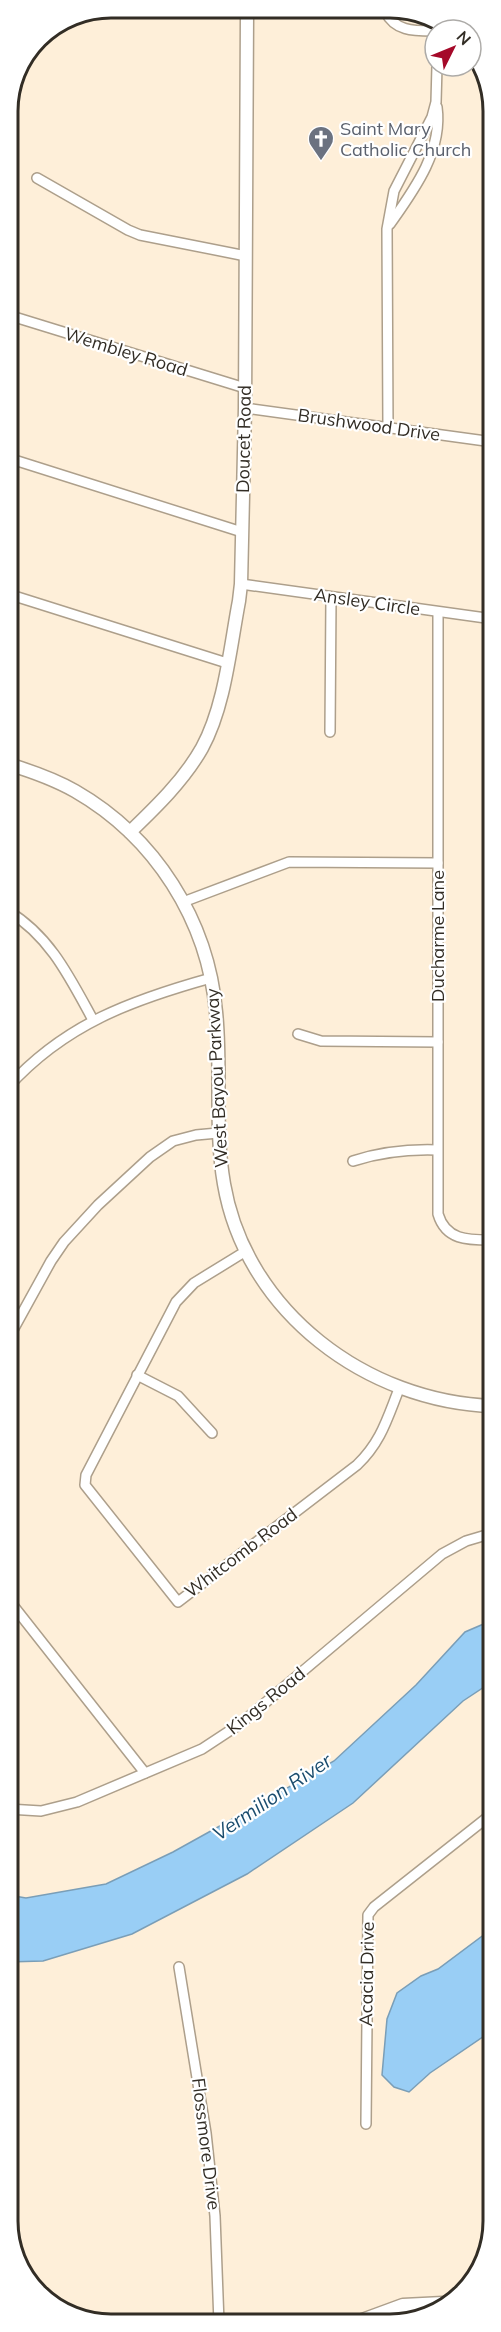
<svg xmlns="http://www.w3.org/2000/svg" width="501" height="2332" font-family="Mulish,sans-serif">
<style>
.water{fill:#99cef5;stroke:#7a9eb7;stroke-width:1.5}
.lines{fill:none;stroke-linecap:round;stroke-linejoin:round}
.street-casing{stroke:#ad9f8b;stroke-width:12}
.secondary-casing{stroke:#ad9f8b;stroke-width:15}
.street{stroke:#fff;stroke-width:9}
.secondary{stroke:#fff;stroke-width:12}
.labels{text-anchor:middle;stroke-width:4.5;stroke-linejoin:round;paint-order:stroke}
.worship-label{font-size:18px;fill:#5b616d;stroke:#fff;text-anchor:start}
.street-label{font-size:18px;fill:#322d25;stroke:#fff}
.water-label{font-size:20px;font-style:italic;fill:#1b4d6e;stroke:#fff}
.rim{fill:none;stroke:#322d25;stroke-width:3}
</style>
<rect width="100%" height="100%" fill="#feefd9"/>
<g class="water">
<polygon points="493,1620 493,1681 463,1701 353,1803 247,1874 132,1934 43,1961 8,1962 8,1895 26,1898 106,1884 173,1852 254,1807 334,1761 416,1685 465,1632"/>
<polygon points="493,1928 493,2030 430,2073 409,2092 394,2087 382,2075 387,2019 397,1993 421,1976 438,1969"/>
</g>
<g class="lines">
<defs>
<g id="street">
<path d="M 385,11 C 395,32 415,31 435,31"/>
<polyline points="37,178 128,230 140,235 246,256"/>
<path d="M 390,224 C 414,190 443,151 437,107"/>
<polyline points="8,315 245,388"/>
<polyline points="245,408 493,442"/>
<polyline points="388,428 387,229 394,191 432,117 436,102 437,66"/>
<polyline points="8,458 242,532"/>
<polyline points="241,584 493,619"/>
<polyline points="8,594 227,663"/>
<path d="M 438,612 L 438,1214 C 446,1241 469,1240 493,1240"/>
<polyline points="330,732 331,598"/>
<polyline points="183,902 289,862 438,863"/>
<path d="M 8,911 C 50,936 70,978 93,1020"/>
<polyline points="298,1034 321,1041 438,1042"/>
<path d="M 8,1087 C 65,1024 132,1000 211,978"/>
<path d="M 353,1161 C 381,1152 407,1149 437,1150"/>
<path d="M 246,1251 L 194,1283 L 176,1302 L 86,1475 L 85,1485 L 178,1602 L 357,1465 C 381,1442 387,1419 399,1389"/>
<polyline points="8,1339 51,1261 64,1242 98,1205 150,1157 173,1141 196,1135 218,1133"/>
<polyline points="137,1375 178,1396 212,1433"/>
<polyline points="8,1599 145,1773"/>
<polyline points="8,1809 41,1811 77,1802 202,1749 240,1724 442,1554 466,1541 493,1533"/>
<polyline points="179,1967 206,2133 215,2216 219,2323"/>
<polyline points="366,2124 368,1915 374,1907 493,1813"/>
</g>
<g id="secondary">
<path d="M 8,764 C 31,771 54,779 75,791 C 155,837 208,920 216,1012 C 222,1069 214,1127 224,1184 C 246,1312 367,1402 493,1406"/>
<path d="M 130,832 C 156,807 184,780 202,748 C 225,706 230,648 239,601 L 241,584 L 245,408 L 247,13"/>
<polyline points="354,2323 403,2305 443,2303"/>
<polyline points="375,2324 409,2313 427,2311"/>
</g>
</defs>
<use href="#street" class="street-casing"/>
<use href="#secondary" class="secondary-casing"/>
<use href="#street" class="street"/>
<use href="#secondary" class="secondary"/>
</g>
<defs>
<symbol id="church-pin" viewBox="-11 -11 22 30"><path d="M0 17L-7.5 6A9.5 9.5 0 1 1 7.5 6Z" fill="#6b7280" stroke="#fff"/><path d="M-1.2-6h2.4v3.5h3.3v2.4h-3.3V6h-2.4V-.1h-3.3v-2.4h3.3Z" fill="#fff"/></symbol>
</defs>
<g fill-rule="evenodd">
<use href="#church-pin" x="306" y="124" width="30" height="40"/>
</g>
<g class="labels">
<g class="worship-label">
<text x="340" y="135">Saint Mary<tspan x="340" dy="21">Catholic Church</tspan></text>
</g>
<g class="street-label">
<text transform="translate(126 352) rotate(17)" y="6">Wembley Road</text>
<text transform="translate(369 425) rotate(8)" y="6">Brushwood Drive</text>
<text transform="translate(244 439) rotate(-89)" y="6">Doucet Road</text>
<text transform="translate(367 602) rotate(8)" y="6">Ansley Circle</text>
<text transform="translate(438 936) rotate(-90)" y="6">Ducharme Lane</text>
<text transform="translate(217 1078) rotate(-93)" y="6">West Bayou Parkway</text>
<text transform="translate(241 1553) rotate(-37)" y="6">Whitcomb Road</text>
<text transform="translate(266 1701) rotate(-39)" y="6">Kings Road</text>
<text transform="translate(367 1974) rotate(-89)" y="6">Acacia Drive</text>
<text transform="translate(206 2144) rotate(83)" y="6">Flossmore Drive</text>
</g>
<g class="water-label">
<text transform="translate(272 1797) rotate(-34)" y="7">Vermilion River</text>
</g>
</g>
<path d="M0 0H501V2332H0ZM111 18H390A93 93 0 0 1 483 111V2221A93 93 0 0 1 390 2314H111A93 93 0 0 1 18 2221V111A93 93 0 0 1 111 18Z" fill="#fff" fill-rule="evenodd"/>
<path class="rim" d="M111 18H390A93 93 0 0 1 483 111V2221A93 93 0 0 1 390 2314H111A93 93 0 0 1 18 2221V111A93 93 0 0 1 111 18Z"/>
<g transform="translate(453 48) rotate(47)"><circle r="28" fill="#ffffff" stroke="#adaba8" stroke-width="1.5"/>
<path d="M0-4.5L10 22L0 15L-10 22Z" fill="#a50929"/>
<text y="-9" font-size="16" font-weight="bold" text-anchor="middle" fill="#322d25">N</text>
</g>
</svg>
